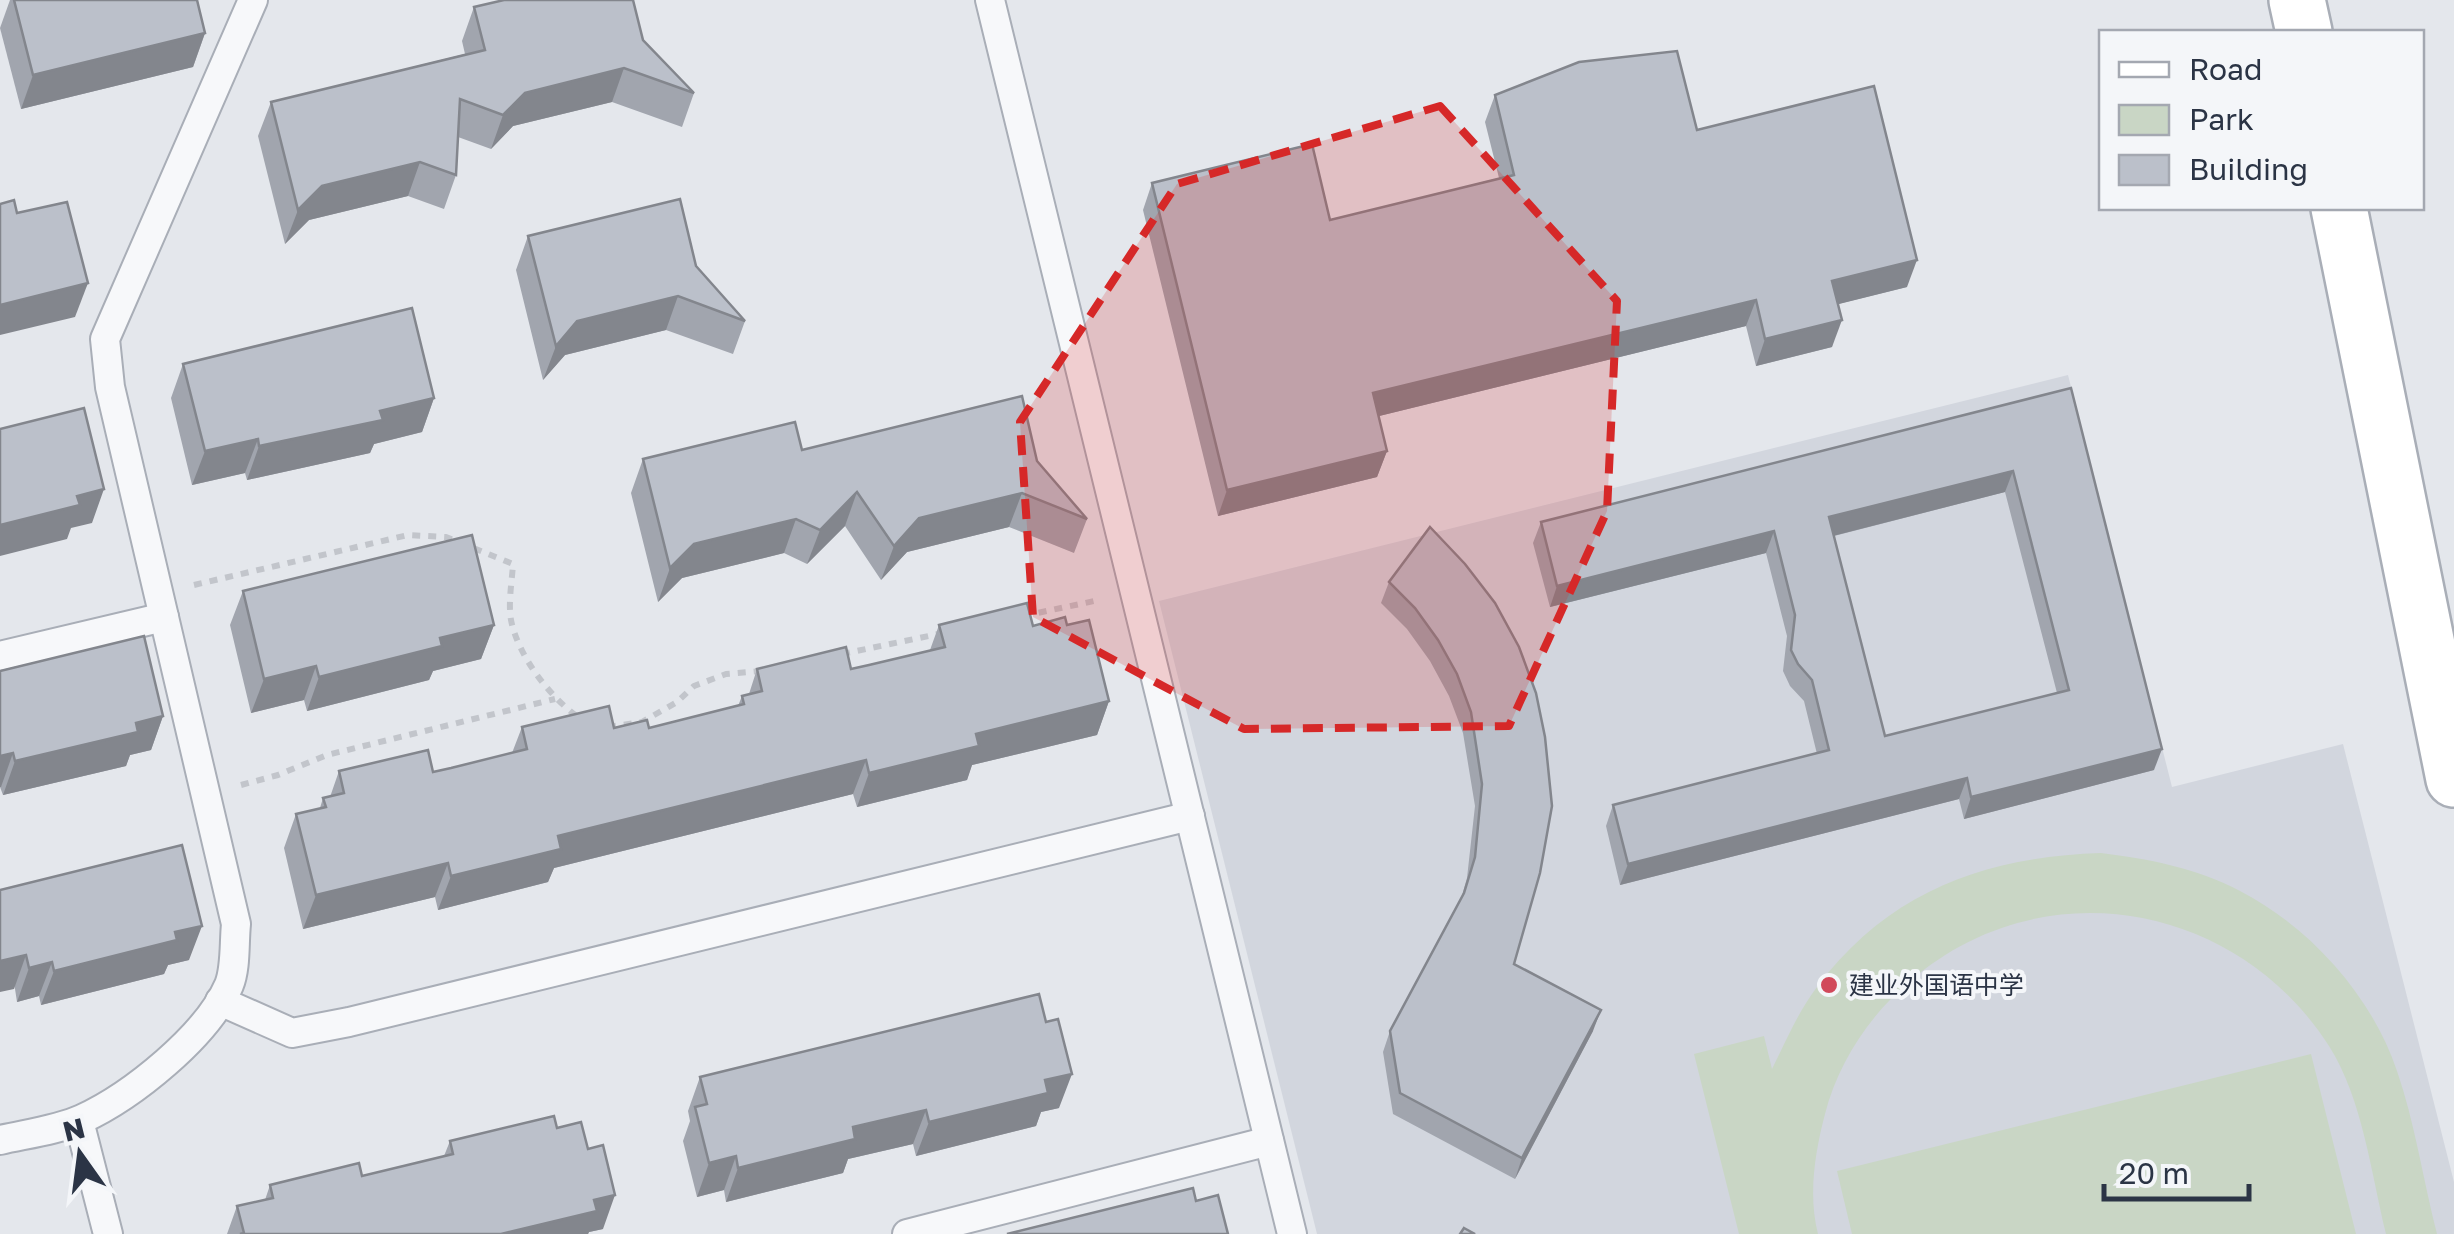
<svg xmlns="http://www.w3.org/2000/svg" width="2454" height="1234" font-family="'Golos Text','Noto Sans SC',sans-serif">
<style>
.built{fill:#d2d6de}
.green{fill:#c9d6c5}
.lines{fill:none;stroke-linecap:round;stroke-linejoin:round}
.lane-casing{stroke:#a9aeb7;stroke-width:32}
.secondary-casing{stroke:#a9aeb7;stroke-width:60}
.path{stroke:#c2c5cb;stroke-width:6;stroke-dasharray:8 8;stroke-linecap:butt}
.lane{stroke:#f7f8fa;stroke-width:28}
.secondary{stroke:#fff;stroke-width:55}
.wall{fill:#a1a5ae;fill-rule:evenodd}
.shaded-wall{fill:#83868d}
.building{fill:#bbc0ca;stroke:#83868d;stroke-width:2.5;fill-rule:evenodd}
.marked{fill:#d62828;fill-opacity:0.2;stroke:#d62828;stroke-width:8;stroke-dasharray:20 12;stroke-linejoin:round}
.poi-dot{fill:#d1495b;stroke:#f4f6f9;stroke-width:4}
.labels{text-anchor:middle;stroke-width:8;stroke-linejoin:round;paint-order:stroke}
.poi-label{font-size:25px;fill:#2b3445;stroke:#f4f6f9;text-anchor:start}
</style>
<rect width="100%" height="100%" fill="#e4e7ec"/>
<polygon class="built" points="2068,375 2172,787 2343,744 2454,1182 2454,1234 1317,1234 1159,601"/>
<g class="green">
<path d="M 2101,853 C 2149,859 2197,868 2240,891 C 2310,927 2372,996 2397,1071 C 2415,1123 2423,1180 2437,1234 L 2386,1234 C 2371,1173 2363,1100 2329,1046 C 2236,901 2040,867 1909,982 C 1869,1016 1838,1063 1825,1114 C 1815,1152 1808,1195 1818,1234 L 1739,1234 L 1694,1054 L 1764,1036 L 1772,1069 C 1786,1041 1798,1012 1817,987 C 1889,891 1985,857 2101,853 Z"/>
<polygon points="2311,1054 2356,1234 1852,1234 1837,1171"/>
</g>
<g class="lines">
<defs>
<g id="lane">
<polyline points="990,0 1292,1234"/>
<polyline points="0,656 164,617"/>
<polyline points="220,1001 292,1033 349,1022 1190,816"/>
<polyline points="79,1121 108,1234"/>
<path d="M 0,1140 C 26,1134 58,1130 82,1119 C 132,1096 207,1036 229,985 C 236,968 234,943 236,924 L 110,387 L 105,339 L 253,0"/>
<polyline points="907,1234 1269,1141"/>
</g>
<g id="secondary">
<polyline points="2297,0 2304,32"/>
<polyline points="2339,208 2454,779"/>
</g>
</defs>
<use href="#lane" class="lane-casing"/>
<use href="#secondary" class="secondary-casing"/>
<g class="path">
<path d="M 194,585 L 408,535 L 446,537 L 513,564 C 512,581 508,603 511,620 C 518,656 550,697 578,717"/>
<polyline points="1023,616 1099,600"/>
<polyline points="842,654 943,633"/>
<polyline points="608,727 642,722 677,702 694,686 726,674 761,671"/>
<polyline points="241,785 278,775 327,755 555,699"/>
</g>
<use href="#lane" class="lane"/>
<use href="#secondary" class="secondary"/>
</g>
<g class="wall">
<polygon points="10,0 197,0 205,33 193,67 21,109 0,28"/>
<polygon points="474,7 643,40 694,93 682,127 612,102 513,126 491,149 458,137 456,175 444,209 408,196 309,220 285,244 258,136 271,102 465,54 462,41"/>
<polygon points="1495,95 1697,130 1907,287 1838,304 1832,347 1756,366 1746,326 1379,416 1387,451 1377,477 1218,516 1143,210 1152,183 1330,220 1499,178 1485,122"/>
<polygon points="528,236 696,266 745,321 733,354 666,330 565,355 543,380 516,270"/>
<polygon points="183,364 434,398 422,432 374,444 370,453 247,480 245,473 192,485 171,398"/>
<path d="M 2071,388 L 2154,770 L 1964,819 L 1959,799 L 1620,885 L 1606,826 L 1613,805 L 1817,754 L 1804,701 L 1790,686 L 1783,671 L 1787,636 L 1766,553 L 1550,607 L 1533,543 L 1541,522 ZM 2005,492 L 2057,693 L 1885,736 L 1834,536 Z"/>
<polygon points="802,450 1037,461 1087,519 1074,553 1009,527 907,552 881,580 845,526 807,564 784,553 682,578 658,602 631,493 643,459"/>
<polygon points="1465,564 1514,964 1593,1031 1515,1179 1393,1114 1383,1052 1390,1031 1461,899 1467,878 1475,806 1463,733 1449,696 1430,661 1407,629 1381,603 1389,582"/>
<polygon points="243,591 494,625 481,659 433,671 429,680 307,711 304,700 251,713 230,625"/>
<polygon points="939,625 1067,625 1109,701 1097,735 972,765 967,780 857,807 853,794 554,868 548,882 438,910 435,897 303,929 284,848 296,814 320,808 323,798 330,797 339,771 433,772 512,753 522,727 649,728 738,706 742,696 749,694 757,669 851,669 930,650"/>
<polygon points="0,671 163,716 151,750 130,755 126,766 3,795 0,787"/>
<polygon points="0,890 189,960 168,965 164,974 41,1005 39,996 17,1002"/>
<polygon points="700,1077 1059,1108 1041,1112 1036,1126 916,1156 913,1144 848,1159 843,1173 726,1202 724,1190 697,1197 683,1141 690,1121 688,1111"/>
<polygon points="557,1128 603,1229 589,1232 588,1234 227,1234 237,1206 265,1200 270,1185 362,1176 444,1156 450,1141"/>
</g>
<g class="shaded-wall">
<polygon points="205,33 193,67 21,109 33,75"/>
<polygon points="624,68 612,102 513,126 491,149 503,115 525,93"/>
<polygon points="420,162 408,196 309,220 285,244 298,210 322,186"/>
<polygon points="1917,260 1907,287 1823,308 1832,281"/>
<polygon points="88,283 75,317 0,335 0,305"/>
<polygon points="678,296 666,330 565,355 543,380 556,346 577,321"/>
<polygon points="1756,300 1746,326 1363,420 1373,393"/>
<polygon points="1842,320 1832,347 1756,366 1765,339"/>
<polygon points="434,398 422,432 374,444 370,453 247,480 259,446 380,411"/>
<polygon points="258,439 245,473 192,485 205,451"/>
<polygon points="1387,451 1377,477 1218,516 1227,490"/>
<polygon points="2013,471 2005,492 1821,539 1829,517"/>
<polygon points="104,489 92,523 71,528 67,539 0,556 0,525 77,496"/>
<polygon points="857,492 845,526 807,564 820,530"/>
<polygon points="1022,493 1009,527 907,552 881,580 894,546 919,518"/>
<polygon points="796,519 784,553 682,578 658,602 670,568 694,544"/>
<polygon points="1774,531 1766,553 1550,607 1557,586"/>
<polygon points="494,625 481,659 433,671 429,680 307,711 319,677 440,638"/>
<polygon points="316,666 304,700 251,713 264,679"/>
<polygon points="1109,701 1097,735 972,765 967,780 857,807 869,773 976,734"/>
<polygon points="163,716 151,750 130,755 126,766 3,795 15,761 136,723"/>
<polygon points="2162,749 2154,770 1964,819 1971,797"/>
<polygon points="13,753 1,787 0,787 0,756"/>
<polygon points="866,760 853,794 554,868 548,882 438,910 451,876 558,836"/>
<polygon points="1967,778 1959,799 1620,885 1628,864"/>
<polygon points="448,863 435,897 303,929 316,895"/>
<polygon points="202,926 189,960 168,965 164,974 41,1005 54,971 175,932"/>
<polygon points="26,955 14,989 0,992 0,961"/>
<polygon points="52,962 39,996 17,1002 29,968"/>
<polygon points="1601,1010 1593,1031 1515,1179 1522,1158"/>
<polygon points="1072,1074 1059,1108 1041,1112 1036,1126 916,1156 929,1122 1045,1080"/>
<polygon points="926,1110 913,1144 848,1159 843,1173 726,1202 738,1168 853,1127"/>
<polygon points="736,1156 724,1190 697,1197 709,1163"/>
<polygon points="615,1195 603,1229 589,1232 588,1234 501,1234 594,1200"/>
</g>
<g class="building">
<polygon points="14,0 197,0 205,33 33,75"/>
<polygon points="504,0 633,0 643,40 694,93 624,68 525,93 503,115 460,99 456,175 420,162 322,186 298,210 271,102 485,50 474,7"/>
<polygon points="1677,51 1697,130 1874,86 1917,260 1832,281 1842,320 1765,339 1756,300 1373,393 1387,451 1227,490 1152,183 1312,144 1330,220 1514,175 1495,95 1579,62"/>
<polygon points="680,199 696,266 745,321 678,296 577,321 556,346 528,236"/>
<polygon points="14,200 17,213 67,202 88,283 0,305 0,204"/>
<polygon points="412,308 434,398 380,411 383,420 259,446 258,439 205,451 183,364"/>
<path d="M 2071,388 L 2162,749 L 1971,797 L 1967,778 L 1628,864 L 1613,805 L 1829,750 L 1812,680 L 1798,664 L 1791,650 L 1795,615 L 1774,531 L 1557,586 L 1541,522 ZM 2013,471 L 2069,690 L 1885,736 L 1829,517 Z"/>
<polygon points="1022,396 1037,461 1087,519 1022,493 919,518 894,546 857,492 820,530 796,519 694,544 670,568 643,459 795,422 802,450"/>
<polygon points="84,408 104,489 77,496 80,505 0,525 0,429"/>
<polygon points="1430,527 1465,564 1495,603 1519,647 1536,693 1545,737 1552,806 1540,873 1514,964 1601,1010 1522,1158 1400,1093 1390,1031 1464,893 1475,857 1482,784 1471,712 1457,674 1438,640 1415,608 1389,582"/>
<polygon points="472,535 494,625 440,638 442,646 319,677 316,666 264,679 243,591"/>
<polygon points="1027,603 1033,626 1065,617 1067,625 1089,620 1109,701 976,734 979,746 869,773 866,760 558,836 561,849 451,876 448,863 316,895 296,814 326,807 323,798 344,793 339,771 428,750 433,772 451,768 527,749 522,727 609,706 614,728 647,720 649,728 744,704 742,696 762,691 757,669 846,647 851,669 869,665 945,647 939,625"/>
<polygon points="144,636 163,716 136,723 138,732 15,761 13,753 0,756 0,671"/>
<polygon points="182,845 202,926 175,932 177,940 54,971 52,962 29,968 26,955 0,961 0,890"/>
<polygon points="1039,994 1046,1022 1058,1019 1072,1074 1045,1080 1048,1093 929,1122 926,1110 853,1127 855,1139 738,1168 736,1156 709,1163 695,1107 707,1104 700,1077"/>
<polygon points="554,1116 557,1128 581,1122 588,1149 603,1145 615,1195 594,1200 597,1211 501,1234 240,1234 244,1233 237,1206 273,1198 270,1185 359,1163 362,1176 453,1154 450,1141"/>
<polygon points="1193,1188 1196,1201 1218,1195 1228,1234 1007,1234"/>
<polygon points="1464,1228 1475,1234 1460,1234"/>
</g>
<path class="marked" d="M 1440,106 L 1617,301 L 1607,511 L 1509,726 L 1244,729 L 1033,617 L 1020,422 L 1177,184 Z"/>
<circle class="poi-dot" cx="1829" cy="985" r="10"/>
<g class="labels">
<g class="poi-label">
<text x="1849" y="994">建业外国语中学</text>
</g>
</g>
<rect x="2099" y="30" width="325" height="180" fill="#f4f6f9" stroke="#a4a8b1" stroke-width="2.5"/>
<rect x="2119" y="62" width="50" height="15" fill="#ffffff" stroke="#a4a8b1" stroke-width="2.5"/>
<text x="2189" y="80" font-size="30" fill="#2b3445">Road</text>
<rect x="2119" y="105" width="50" height="30" fill="#c9d6c5" stroke="#a4a8b1" stroke-width="2.5"/>
<text x="2189" y="130" font-size="30" fill="#2b3445">Park</text>
<rect x="2119" y="155" width="50" height="30" fill="#bbc0ca" stroke="#a4a8b1" stroke-width="2.5"/>
<text x="2189" y="180" font-size="30" fill="#2b3445">Building</text>
<g transform="translate(80 1154) rotate(346)" stroke="#f4f6f9" stroke-width="8" paint-order="stroke">
<path d="M0-8L18 38L0 25L-18 38Z" fill="#2b3445"/>
<text y="-15" font-size="28" font-weight="bold" text-anchor="middle" fill="#2b3445">N</text>
</g>
<path d="M2104 1184v15h145v-15" fill="none" stroke="#2b3445" stroke-width="5"/>
<text x="2119" y="1184" font-size="30" fill="#2b3445" stroke="#f4f6f9" stroke-width="8" paint-order="stroke">20 m</text>
</svg>
